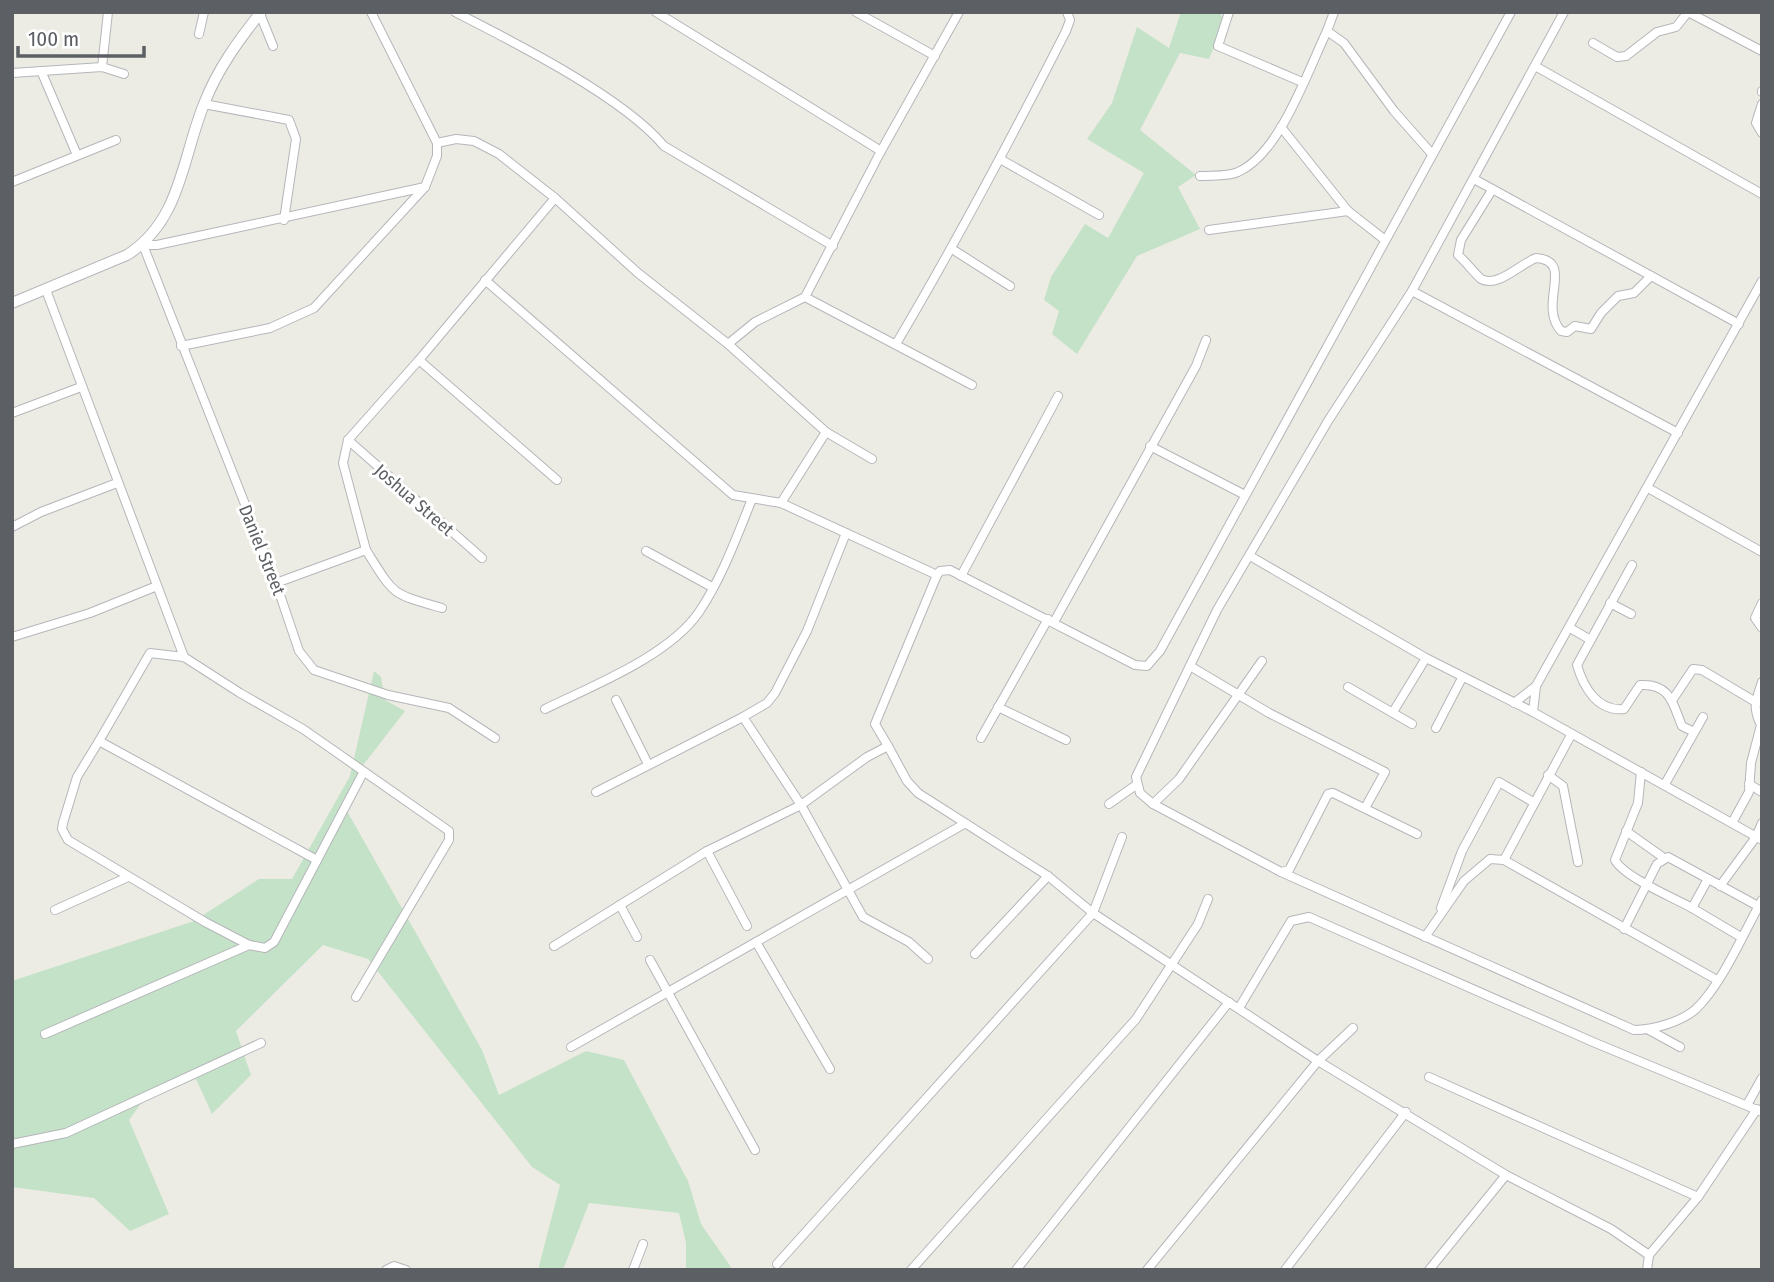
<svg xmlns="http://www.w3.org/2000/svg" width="1774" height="1282" font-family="'Fira Sans Condensed',sans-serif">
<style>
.green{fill:#c4e2c7}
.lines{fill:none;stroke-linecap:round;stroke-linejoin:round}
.minor-casing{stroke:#b5b6ba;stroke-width:10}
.tertiary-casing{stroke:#b5b6ba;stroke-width:12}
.minor{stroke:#fff;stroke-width:8}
.tertiary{stroke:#fff;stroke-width:10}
.labels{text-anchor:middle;stroke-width:6;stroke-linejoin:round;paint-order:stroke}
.street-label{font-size:18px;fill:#5c5f63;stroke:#fff}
</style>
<rect width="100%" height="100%" fill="#edece4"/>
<g class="green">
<polygon points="1181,12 1220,12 1224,23 1209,59 1180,53 1140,130 1196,175 1178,187 1200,229 1137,256 1077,354 1052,334 1059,311 1044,300 1051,277 1085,224 1108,238 1144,173 1087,139 1112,103 1137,27 1169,48"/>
<polygon points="374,671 381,677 385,700 405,711 364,764 347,811 482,1050 499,1095 586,1051 624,1060 688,1181 701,1224 733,1270 686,1270 686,1243 679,1213 589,1203 563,1270 538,1270 560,1185 532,1167 368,959 323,945 236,1031 251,1075 212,1114 196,1079 142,1102 129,1120 169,1214 130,1231 94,1198 12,1187 12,981 194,921 259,879 292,879 350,776"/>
</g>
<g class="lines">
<defs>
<g id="minor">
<path d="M 455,12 C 514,42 623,97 664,146 L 833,246"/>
<polyline points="656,12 881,151"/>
<polyline points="856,12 935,56"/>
<polyline points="1229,12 1218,46 1302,82"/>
<polyline points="1334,12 1327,31 1344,43 1394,111 1432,154"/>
<polyline points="1688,12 1762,51"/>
<polyline points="260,14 273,46"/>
<polyline points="199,34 204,12"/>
<polyline points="1593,43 1617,57 1626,56 1657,32 1676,27 1688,12"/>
<polyline points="1535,66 1762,194"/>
<polyline points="102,67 108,12"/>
<polyline points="12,73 102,67 124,74"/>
<polyline points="42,73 77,155"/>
<polyline points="1762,91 1762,92"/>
<polyline points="204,104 289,120 296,139 284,220"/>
<polyline points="1762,104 1756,123 1762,133"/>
<polyline points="1281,127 1348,211 1385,240"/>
<polyline points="437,143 456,139 474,141 499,154 555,198 638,273 728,344 826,432 872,459"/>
<polyline points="1000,159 1099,215"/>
<path d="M 1200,176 C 1212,175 1228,177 1238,172 C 1280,154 1308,70 1327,31"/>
<polyline points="1474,179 1739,324"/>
<polyline points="12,182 116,140"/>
<polyline points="425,187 157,245 143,245 276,583 299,651 314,670 388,695 449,708 495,738"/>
<path d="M 1492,190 L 1461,240 L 1458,255 C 1464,260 1478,277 1481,279 C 1498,288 1520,264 1536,258 C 1576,261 1537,304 1561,331 L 1567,332 L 1575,326 L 1591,329 L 1601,313 L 1618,296 L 1634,293 L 1651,276"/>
<polyline points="1209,230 1348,211"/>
<polyline points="952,249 1010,286"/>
<polyline points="485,280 733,495 781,503 937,575 940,571 950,570 1135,665 1147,666 1160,651 1511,12"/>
<polyline points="46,290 184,657"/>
<polyline points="1412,291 1678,433"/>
<polyline points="805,297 972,385"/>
<polyline points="728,344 755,322 805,297 881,151 959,12"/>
<path d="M 896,344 C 957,241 1012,137 1066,31 L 1070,20 L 1067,12"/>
<polyline points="181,346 270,328 314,308 425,187 437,156 437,143 371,12"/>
<polyline points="419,360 557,480"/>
<polyline points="12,413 81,387"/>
<polyline points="348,440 482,558"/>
<polyline points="1150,446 1245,495"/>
<polyline points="1648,488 1762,552"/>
<polyline points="781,503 826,432"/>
<polyline points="12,527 41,512 117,483"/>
<polyline points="846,533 807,631 775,693 767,703 743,717 801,805 863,917 909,942 928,959"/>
<polyline points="366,550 343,463 348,440 419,360 555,198"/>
<polyline points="646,551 712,587"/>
<polyline points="1250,556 1426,658 1533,712 1762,840"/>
<path d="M 1632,565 L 1577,665 C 1583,686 1597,712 1624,709 L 1640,685 C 1671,683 1673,705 1682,726 L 1694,732"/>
<polyline points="961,576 1058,396"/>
<path d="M 276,583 L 366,550 C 395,596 390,593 442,608"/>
<polyline points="1610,603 1631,614"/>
<polyline points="1762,603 1755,618 1762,628"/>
<polyline points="1054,622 1196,366 1206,340"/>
<polyline points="1570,628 1589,639"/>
<polyline points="12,637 90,613 157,586"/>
<polyline points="1190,666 1269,713 1385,772 1365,808"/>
<polyline points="1348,687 1412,724"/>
<polyline points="1673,699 1693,669 1702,670 1754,701 1762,701"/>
<polyline points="616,700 648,764"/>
<polyline points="1514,703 1536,686 1762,281"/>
<polyline points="998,707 1066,740"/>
<path d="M 545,709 C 592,686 669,656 699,612 C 722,578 737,536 752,499"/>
<polyline points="1393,712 1426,658"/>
<polyline points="1533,712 1536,686"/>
<polyline points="1436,728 1462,678"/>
<polyline points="981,738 1048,619"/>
<polyline points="99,741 77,777 63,823 62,829 68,840 205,922 249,945 265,948 274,942 363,773"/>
<polyline points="888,746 907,781 918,793 1048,876 1093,913 1318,1061 1506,1175 1611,1229 1649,1255 1647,1270"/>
<path d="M 1641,772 L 1638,803 L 1615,860 C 1624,877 1674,898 1692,908"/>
<polyline points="1548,775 1563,786 1578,862"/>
<polyline points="1665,784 1703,717"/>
<polyline points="1749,784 1762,792"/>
<polyline points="596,792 743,717"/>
<polyline points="1109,804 1136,785"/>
<polyline points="1153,804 1179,779 1262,661"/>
<path d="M 1732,823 L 1749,792 L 1751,763 L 1761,725 C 1752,707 1756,701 1762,682"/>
<polyline points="1626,831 1664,858"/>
<polyline points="1417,834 1333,793 1328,794 1289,870 1281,872 1153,804 1140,793 1136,777 1217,610 1328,421 1412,291 1564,12"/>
<polyline points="707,851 747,926"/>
<polyline points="317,860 99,741 150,653 184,657 240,693 303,729 449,831 449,840 356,997"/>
<polyline points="1504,860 1717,980"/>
<path d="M 1281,872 L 1634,1030 C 1653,1030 1681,1022 1696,1009 C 1722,984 1744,932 1762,900"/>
<polyline points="1708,879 1692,908 1741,937"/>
<polyline points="1720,886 1756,837 1762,823"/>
<polyline points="620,905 637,937"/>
<polyline points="1441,908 1462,851 1499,782 1533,802"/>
<polyline points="55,910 128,877"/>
<polyline points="1624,929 1657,864 1668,857 1758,906"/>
<polyline points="1425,937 1464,881 1490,859 1504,860 1571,735"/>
<polyline points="756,942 830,1069"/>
<polyline points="554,946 707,851 801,805 867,757 888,746 875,724 937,575"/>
<polyline points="975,954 1048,876"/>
<polyline points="650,960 755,1150"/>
<polyline points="1239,1008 1291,921 1309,917 1593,1042 1762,1112"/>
<polyline points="1649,1030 1680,1047"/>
<polyline points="45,1034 249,945"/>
<polyline points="571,1047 964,824"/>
<polyline points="1429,1077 1698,1197 1757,1109"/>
<polyline points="1747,1105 1762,1078"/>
<polyline points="12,1144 66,1133 261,1043"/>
<polyline points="1649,1255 1698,1197"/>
<polyline points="777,1264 1093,913 1122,837"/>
<polyline points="386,1270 394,1266 406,1270"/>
<polyline points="633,1270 643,1244"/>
<polyline points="911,1270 1136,1019 1198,924 1208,899"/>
<polyline points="1016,1270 1229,1002"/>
<polyline points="1147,1270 1318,1061 1353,1028"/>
<polyline points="1285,1270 1406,1112"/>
<polyline points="1429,1270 1506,1175"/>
</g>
<path id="tertiary" d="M 12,303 L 127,255 C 181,221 182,158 204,104 C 217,70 238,41 261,12"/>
</defs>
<use href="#minor" class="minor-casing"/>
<use href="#tertiary" class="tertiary-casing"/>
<use href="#minor" class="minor"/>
<use href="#tertiary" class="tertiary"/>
</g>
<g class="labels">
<g class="street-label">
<text transform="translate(414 500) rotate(41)" y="6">Joshua Street</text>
<text transform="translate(262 550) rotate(68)" y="6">Daniel Street</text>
</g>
</g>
<rect width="1774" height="1282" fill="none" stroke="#5c5f63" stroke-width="28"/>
<path d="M18 46v10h126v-10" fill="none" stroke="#5c5f63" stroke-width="3.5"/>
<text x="28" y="46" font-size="21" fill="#5c5f63" stroke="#ffffff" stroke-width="5" paint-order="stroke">100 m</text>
</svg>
